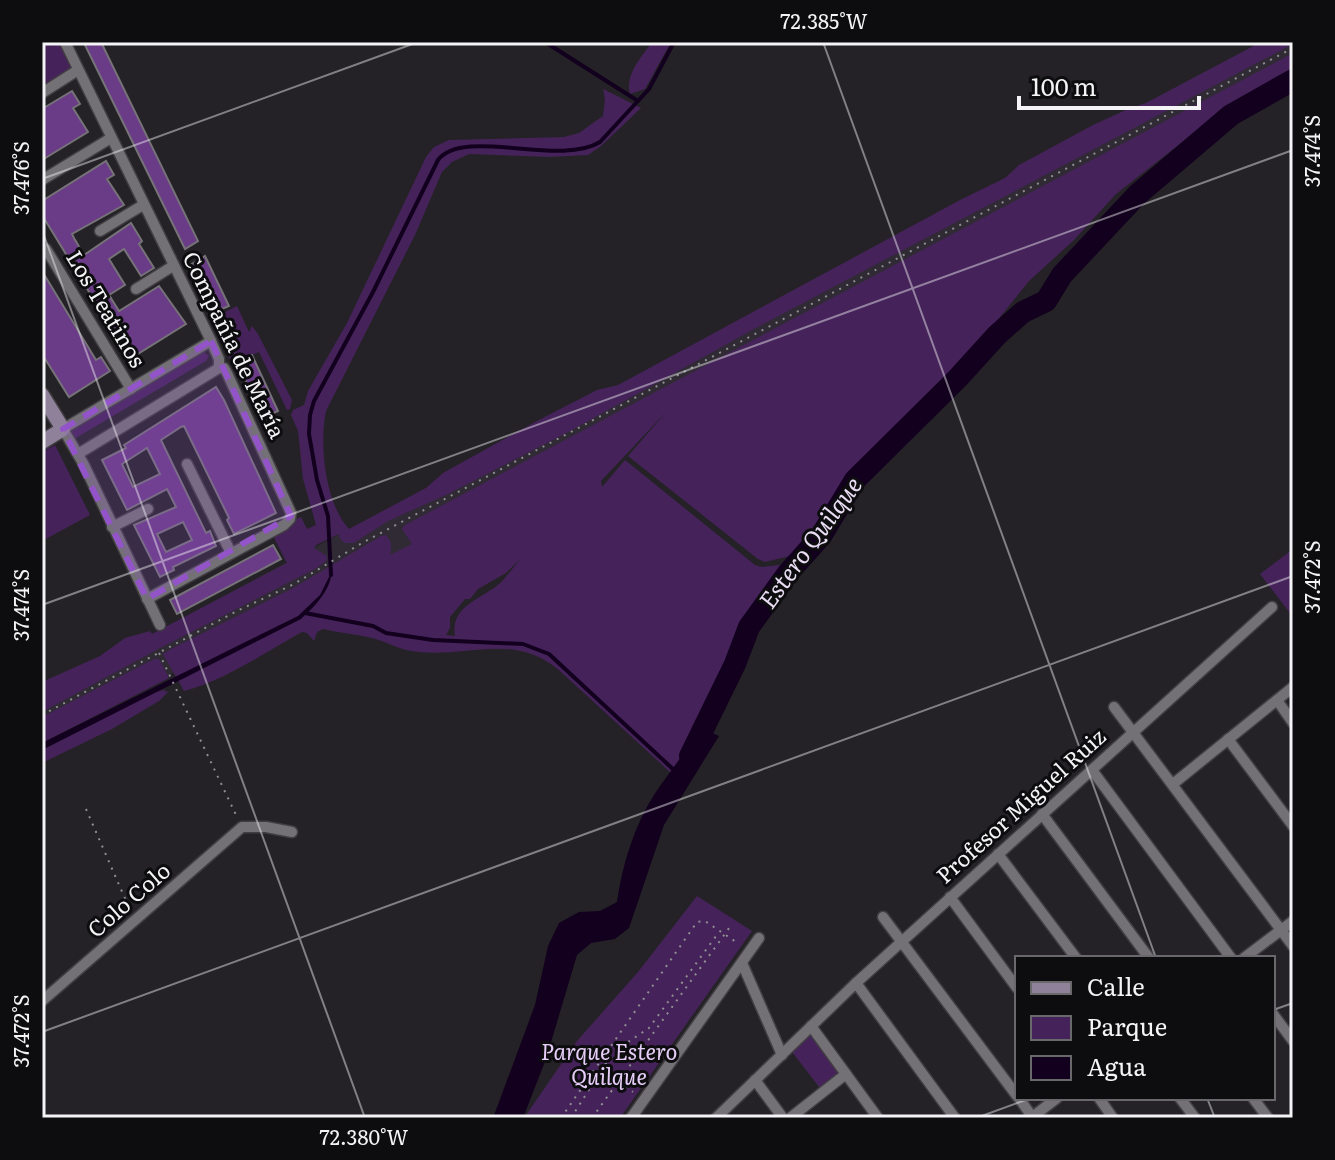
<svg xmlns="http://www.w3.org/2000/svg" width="1335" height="1160" font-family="Literata,serif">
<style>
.built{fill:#2f2a34}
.green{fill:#45235a;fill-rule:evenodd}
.water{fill:#12001e}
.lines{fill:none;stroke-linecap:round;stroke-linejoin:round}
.stream{stroke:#12001e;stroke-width:4}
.river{stroke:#12001e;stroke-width:22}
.building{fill:#6a3b86;stroke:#757278;stroke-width:2;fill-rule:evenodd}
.street-casing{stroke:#413e42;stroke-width:13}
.secondary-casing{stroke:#413e42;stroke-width:17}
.path{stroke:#8f8e91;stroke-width:2;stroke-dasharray:2 6;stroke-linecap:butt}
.street{stroke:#737076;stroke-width:10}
.secondary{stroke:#90819b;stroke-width:14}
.marked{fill:#9354ca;fill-opacity:0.2;stroke:#9354ca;stroke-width:6;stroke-dasharray:16 10;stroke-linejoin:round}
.ticks{fill:none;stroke:#f4f3f6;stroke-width:2;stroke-opacity:0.45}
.labels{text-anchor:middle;stroke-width:6;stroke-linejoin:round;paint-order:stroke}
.street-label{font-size:22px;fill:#f4f3f6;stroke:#0d0c0e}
.park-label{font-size:22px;font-style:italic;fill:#e6cef8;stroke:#0d0c0e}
.water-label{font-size:24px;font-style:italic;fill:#e9ddf3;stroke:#0d0c0e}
.neatline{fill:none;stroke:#f4f3f6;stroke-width:3}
.ticks-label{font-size:20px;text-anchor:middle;fill:#f4f3f6}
</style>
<rect width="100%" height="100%" fill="#242226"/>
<polygon class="built" points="1261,42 1293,42 1293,74 42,743 42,693"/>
<g class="green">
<polygon points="42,42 65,42 78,70 42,93"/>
<path d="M 652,42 L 671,42 L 645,89 L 630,94 C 625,74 641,58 652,42 Z"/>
<path d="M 1261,42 L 1293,44 L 754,329 L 572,430 L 448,494 L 388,521 L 354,543 L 345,543 L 340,539 L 339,534 L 316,545 L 314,548 L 327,556 L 327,560 L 317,568 L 160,648 L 42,712 L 42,682 L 100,656 L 125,638 L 150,631 L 152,634 L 287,563 L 271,532 L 301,517 L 307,529 L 316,525 L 303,479 L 298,431 L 291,415 L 293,410 L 304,405 L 308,391 L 347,323 L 426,157 L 434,147 L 449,140 L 564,137 L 579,133 L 603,116 L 605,99 L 603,89 L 641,108 L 601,146 L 588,155 L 549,157 L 469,154 L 452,162 L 442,172 L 415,235 L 326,411 C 319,444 325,503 349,529 L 426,488 L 443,473 L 535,422 L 597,390 L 618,385 L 960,200 L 1005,178 L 1019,165 L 1093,125 L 1128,109 L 1146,103 Z"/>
<path d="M 1293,53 L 1293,74 L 1214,117 L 1116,194 L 1074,240 L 1029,281 L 967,358 L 902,420 L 851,477 L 794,555 L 765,562 L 758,559 L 628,456 L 668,410 L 601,481 L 602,487 L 625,460 L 755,565 L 761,567 L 789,564 L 745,626 L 712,703 L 689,747 L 671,773 L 560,671 C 514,632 471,657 419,652 C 401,651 388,642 372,638 C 356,634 339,633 323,629 L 317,632 L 314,641 L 307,633 L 302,632 C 264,653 227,679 184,691 L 163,654 L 171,649 L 293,588 L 381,536 L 386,535 C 392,542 392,546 390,555 L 412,544 L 402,529 L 405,525 ZM 521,558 C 514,566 507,577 499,584 C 480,600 450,606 455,636 L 446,635 L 450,628 L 450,617 L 465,599 L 470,599 L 478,589 L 506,573 Z"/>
<polygon points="237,306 249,332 252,326 258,334 292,400 290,409 287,410 259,352 232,364 211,319"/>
<polygon points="204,352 209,356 206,361 74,439 70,433 72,431"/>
<polygon points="55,445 90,515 42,541 42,452"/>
<polygon points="1293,549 1293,617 1260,574"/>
<polygon points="154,659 159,659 169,678 42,743 42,717"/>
<polygon points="163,690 168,692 159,701 112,729 42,763 42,750 148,694"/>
<polygon points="697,896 752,931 620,1118 524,1118 577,1041 638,972"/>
<polygon points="811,1026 846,1074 823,1092 789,1048"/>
</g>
<g class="water">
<path d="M 332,571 C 330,591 316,605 301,619 L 42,750 L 42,743 L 298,616 L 320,595 Z"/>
<path d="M 699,727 L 719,736 L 664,825 L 629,928 L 615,939 L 591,943 L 577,955 L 546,1059 L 523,1118 L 493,1118 L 535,1005 L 548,946 L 559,923 L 579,912 L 600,911 L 617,902 C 622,866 634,826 654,795 C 669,772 687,752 699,727 Z"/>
</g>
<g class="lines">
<g class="stream">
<polyline points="545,42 638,101"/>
<path d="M 331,575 L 328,516 L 317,480 L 309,434 L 310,415 L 314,401 L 373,292 L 438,160 C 464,127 559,167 600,142 L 649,89 L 674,42"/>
<polyline points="305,613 373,626 386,633 433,640 523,644 549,654 675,771"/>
</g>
<polyline class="river" points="690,756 735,664 749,627 788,573 821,536 855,480 957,379 997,335 1023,312 1046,301 1062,275 1137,195 1231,115 1293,80"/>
</g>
<g class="building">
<polygon points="92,42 101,42 198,241 185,249 85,45"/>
<polygon points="72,91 80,104 73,108 88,132 42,160 42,109"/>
<polygon points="106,161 114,175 107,179 124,205 72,234 74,238 84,255 131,223 142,241 139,244 154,268 141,276 124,249 109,259 125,285 109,295 119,311 159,286 186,324 128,360 119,345 121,344 42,215 42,201"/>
<polygon points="205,256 229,306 215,312 192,264"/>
<polygon points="42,271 96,360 101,357 110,371 69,397 42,354"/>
<polygon points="252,355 278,411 265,417 263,413 261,414 237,362"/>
<path d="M 216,387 L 224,400 L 276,513 L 234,534 L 227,520 L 229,518 L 184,426 L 181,427 L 161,440 L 206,533 L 210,531 L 216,546 L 173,567 L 174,570 L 160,577 L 134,525 L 176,507 L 167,489 L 127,510 L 102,460 L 126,448 L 124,445 ZM 147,448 L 160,474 L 133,487 L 122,464 ZM 183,522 L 192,540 L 166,552 L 157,534 Z"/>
<polygon points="273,545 281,559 177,614 170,600"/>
</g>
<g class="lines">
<defs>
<g id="street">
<polyline points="65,42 211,341 219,359 219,368 224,368 227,373 291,513 290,519 284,525 147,599"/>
<polyline points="42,93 78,70"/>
<polyline points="42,180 111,138"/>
<polyline points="100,231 143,205"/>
<polyline points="46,249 131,389"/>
<polyline points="136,289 173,266"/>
<polyline points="78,454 219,368"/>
<polyline points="187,464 231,553"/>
<polyline points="112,527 148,509"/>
<polyline points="160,625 84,465 63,429 211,341"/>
<polyline points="1277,700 1293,723"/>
<polyline points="1114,707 1293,946"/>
<polyline points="1228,739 1293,826"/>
<polyline points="1092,770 1231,958"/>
<polyline points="1173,784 1293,687"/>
<polyline points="1042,814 1149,958"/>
<polyline points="998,854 1076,958"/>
<polyline points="950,897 1017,988"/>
<polyline points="883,917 1017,1096"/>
<polyline points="1244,958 1293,921"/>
<polyline points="742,963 782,1055"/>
<polyline points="856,983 955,1118"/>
<polyline points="42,1001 242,827 266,827 292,832"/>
<polyline points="1273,1014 1293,1041"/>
<polyline points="811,1026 878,1118"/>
<polyline points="755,1080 783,1118"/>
<polyline points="1019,1098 1033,1118"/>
<polyline points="1099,1098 1113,1118"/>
<polyline points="1180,1098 1195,1118"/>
<polyline points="1253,1098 1268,1118"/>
<polyline points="631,1118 759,938"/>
<polyline points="716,1118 856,983 1272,607"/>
<polyline points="790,1118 846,1074"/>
<polyline points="1031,1118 1057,1098"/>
</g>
<polyline id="secondary" points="42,395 63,429 42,442"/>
</defs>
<use href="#street" class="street-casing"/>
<use href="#secondary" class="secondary-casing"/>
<g class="path">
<polyline points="159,653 237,817"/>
<polyline points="42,715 237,611 294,584 362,543 1293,48"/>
<polyline points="86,809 130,910"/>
<polyline points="619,1082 633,1092"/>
<polyline points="561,1118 697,922 705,921 739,944"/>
<polyline points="571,1118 606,1063 622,1046 649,1028 719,932"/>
<polyline points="592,1118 732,924"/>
</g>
<use href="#street" class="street"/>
<use href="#secondary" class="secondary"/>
</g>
<path class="marked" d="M 211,341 L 291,516 L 147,599 L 63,429 Z"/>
<path class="ticks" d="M 823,42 L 1156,958M 42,179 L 418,42M 42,230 L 365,1118M 42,605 L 1293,150M 1273,1010 L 1293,1003M 42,1032 L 1293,576M 1207,1098 L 1215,1118M 976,1118 L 1031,1098"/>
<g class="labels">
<g class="street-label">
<text transform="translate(106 309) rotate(59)" y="8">Los Teatinos</text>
<text transform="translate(234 345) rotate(64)" y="8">Compañía de María</text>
<text transform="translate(1021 806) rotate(-42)" y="8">Profesor Miguel Ruiz</text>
<text transform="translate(129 900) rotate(-41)" y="8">Colo Colo</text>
</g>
<g class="park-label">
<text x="609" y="1060">Parque Estero<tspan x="609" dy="25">Quilque</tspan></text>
</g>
<g class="water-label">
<text transform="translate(811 543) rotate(-54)" y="8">Estero Quilque</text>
</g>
</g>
<rect width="1335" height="1160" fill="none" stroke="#0d0c0e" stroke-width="88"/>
<rect x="1015" y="956" width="260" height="144" fill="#0d0c0e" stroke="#69686b" stroke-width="2"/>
<rect x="1031" y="982" width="40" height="12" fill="#90819b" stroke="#69686b" stroke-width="2"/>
<text x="1087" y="996" font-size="24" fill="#f4f3f6">Calle</text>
<rect x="1031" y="1016" width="40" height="24" fill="#45235a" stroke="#69686b" stroke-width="2"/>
<text x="1087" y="1036" font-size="24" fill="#f4f3f6">Parque</text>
<rect x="1031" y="1056" width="40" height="24" fill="#12001e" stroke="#69686b" stroke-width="2"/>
<text x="1087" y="1076" font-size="24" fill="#f4f3f6">Agua</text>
<path d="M1019 96v12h180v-12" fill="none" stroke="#f4f3f6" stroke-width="4"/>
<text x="1031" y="96" font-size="24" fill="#f4f3f6" stroke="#0d0c0e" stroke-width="6" paint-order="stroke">100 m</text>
<rect x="44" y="44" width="1247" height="1072" class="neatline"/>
<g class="ticks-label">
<text x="824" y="29">72.385°W</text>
<text transform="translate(1313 151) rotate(-90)" y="7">37.474°S</text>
<text transform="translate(22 178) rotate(-90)" y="7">37.476°S</text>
<text transform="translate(1313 577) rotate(-90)" y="7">37.472°S</text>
<text transform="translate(22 605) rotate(-90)" y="7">37.474°S</text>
<text transform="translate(22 1031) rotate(-90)" y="7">37.472°S</text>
<text x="364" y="1145">72.380°W</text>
</g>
</svg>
